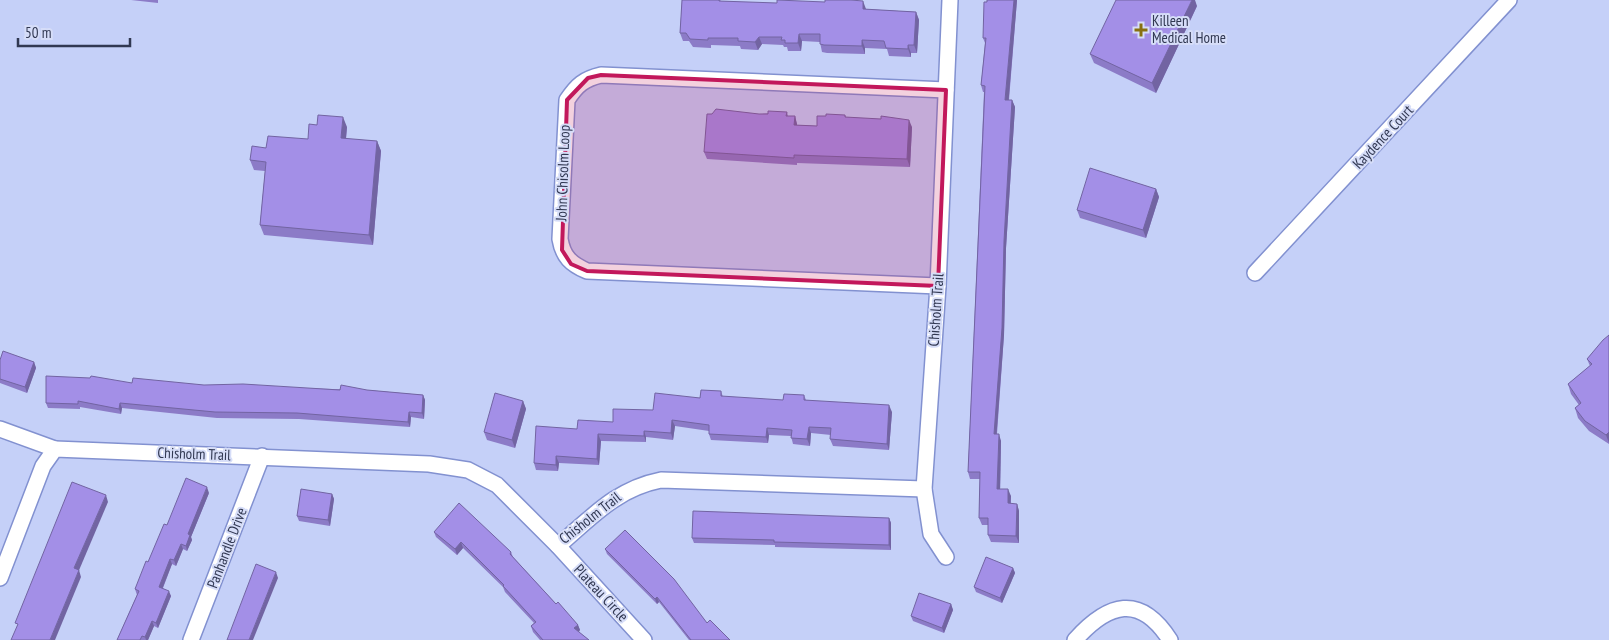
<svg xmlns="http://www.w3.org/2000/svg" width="1609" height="640" font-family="'PT Sans Narrow',sans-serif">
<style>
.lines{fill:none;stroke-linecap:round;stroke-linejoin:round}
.street-casing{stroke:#8291d0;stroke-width:18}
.street{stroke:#fff;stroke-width:15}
.wall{fill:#8c7bc7}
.shaded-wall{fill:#7264a2}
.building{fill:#a38fe7;stroke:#7264a2}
.marked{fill:#c2185b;fill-opacity:0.2;stroke:#c2185b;stroke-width:4;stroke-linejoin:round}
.poi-dot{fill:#887011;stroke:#d6ddf8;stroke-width:2}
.labels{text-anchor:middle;stroke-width:4;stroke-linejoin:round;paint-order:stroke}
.poi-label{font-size:15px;fill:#313852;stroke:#d6ddf8;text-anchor:start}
.street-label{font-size:15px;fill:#313852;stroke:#d6ddf8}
</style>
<rect width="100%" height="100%" fill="#c5d0f8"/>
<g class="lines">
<defs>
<g id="street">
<polyline points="1255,273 1509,0"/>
<path d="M 938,286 L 587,271 C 571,264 563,257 560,239 L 567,100 C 577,85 584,79 601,75 L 946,90"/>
<polyline points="0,429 55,449"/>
<path d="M 558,546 C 592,517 616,489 661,480 L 924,489"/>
<polyline points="946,557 931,534 924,489 938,286 950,0"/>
<polyline points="0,578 43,466 55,449 429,464 468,470 497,485 558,546 644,640"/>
<polyline points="191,640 262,456"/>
<path d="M 1075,640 C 1108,603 1140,593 1170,640"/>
</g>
</defs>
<use href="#street" class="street-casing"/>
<use href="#street" class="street"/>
</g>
<g class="wall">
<polygon points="131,0 158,0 158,3"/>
<polygon points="682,0 720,0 721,1 916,12 919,20 917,53 911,53 911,57 889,56 887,49 865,48 865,54 827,53 822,52 820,42 802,41 801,51 788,51 787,47 784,47 783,45 762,44 758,50 741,49 740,46 711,45 711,48 693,47 689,41 683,41 680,33"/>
<polygon points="987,0 1017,0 1009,100 1012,100 1015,107 1006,248 1004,335 997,434 1001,441 1000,489 1011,496 1011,504 1017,504 1019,511 1019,543 991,542 988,535 988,525 982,525 979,518 980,479 970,479 968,472 984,92 983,92 981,85 985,43 983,38"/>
<polygon points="1197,6 1156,93 1094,63 1090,54"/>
<polygon points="787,112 788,116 795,116 797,125 817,126 826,116 845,115 846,117 912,127 910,167 797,163 797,165 707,159 704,152 759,114"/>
<polygon points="347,127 346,139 377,141 381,151 373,245 264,235 260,225 265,171 254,170 250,160 266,148 308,139"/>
<polygon points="1156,189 1159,197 1146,238 1080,218 1077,210"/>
<polygon points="1609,335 1609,444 1589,431 1578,418 1575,408 1579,405 1571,394 1568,384 1590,366 1587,359"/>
<polygon points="0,360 34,362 36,368 27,393 0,383"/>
<polygon points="132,383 367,390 423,395 425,400 424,419 411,417 410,427 299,419 217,418 122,408 121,414 80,407 80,409 48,408 46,403"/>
<polygon points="721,391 723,397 783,400 804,395 806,400 892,412 889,450 833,446 830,439 831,435 811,433 810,446 793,444 791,436 769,435 768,443 711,440 709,434 709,431 675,426 673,440 646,437 646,442 601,441 599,465 559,463 558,471 536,470 534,463 577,429 613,422 653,410 700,398"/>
<polygon points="523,401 526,409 515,448 487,440 484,432"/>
<polygon points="209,493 191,537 192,540 187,551 183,549 176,566 172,564 163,588 171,596 158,628 154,626 148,640 117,640 137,595 135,589 148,562"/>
<polygon points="332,494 334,499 330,526 299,521 297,516"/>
<polygon points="889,518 891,523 891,550 775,547 775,545 694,543 692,538"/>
<polygon points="434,532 511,552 513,557 556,604 578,625 580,630 579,632 589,640 540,640 533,632 531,626 534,623 505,592 503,587 463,548 457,555 436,537"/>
<polygon points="605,549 707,623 730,640 689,640 659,602 657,604 607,554"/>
<polygon points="1013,568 1015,573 1002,603 976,592 974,587"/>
<polygon points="951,604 953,610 944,633 913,621 911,616"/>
</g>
<g class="shaded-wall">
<polygon points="1014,0 1017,0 1008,107 1005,100"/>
<polygon points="1192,0 1195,0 1197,6 1156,93 1152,83"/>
<polygon points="863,1 866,9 863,9"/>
<polygon points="916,12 919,20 917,53 914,45"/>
<polygon points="799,34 802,41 801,51 798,43"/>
<polygon points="759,37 762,44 758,50 755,42"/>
<polygon points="862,40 865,48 865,54 862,46"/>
<polygon points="908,45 911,53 911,57 908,49"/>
<polygon points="1012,100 1015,107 1006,248 1004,335 996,441 994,434 1004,241"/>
<polygon points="795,116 797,124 797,133 794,125"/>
<polygon points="343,117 347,127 345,148 341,138"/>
<polygon points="909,120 912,127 910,167 907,159"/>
<polygon points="377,141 381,151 373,245 369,235"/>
<polygon points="1156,189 1159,197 1146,238 1143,230"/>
<polygon points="34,362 36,368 27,393 25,387"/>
<polygon points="423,395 425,400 424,419 422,413"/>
<polygon points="523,401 526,409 515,448 512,440"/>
<polygon points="120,403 122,408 121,414 119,409"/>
<polygon points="889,405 892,412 889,450 887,444"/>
<polygon points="409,412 411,417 410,427 408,422"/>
<polygon points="672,420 675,426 673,440 671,433"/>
<polygon points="809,427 811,433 810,446 807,439"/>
<polygon points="767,428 769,435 768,443 766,437"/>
<polygon points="644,431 646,437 646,442 644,436"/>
<polygon points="1609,432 1609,443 1606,435"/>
<polygon points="598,434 601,441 599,465 597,459"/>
<polygon points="999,434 1001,441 1000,496 997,489"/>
<polygon points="556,456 559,463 558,471 556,465"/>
<polygon points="207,487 209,493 191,537 192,540 187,551 186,546 188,534"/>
<polygon points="1008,489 1011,496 1010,510 1008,503"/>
<polygon points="332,494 334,499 330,526 328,520"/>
<polygon points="106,495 108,502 77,575 74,568"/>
<polygon points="1017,504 1019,511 1019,543 1016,536"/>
<polygon points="889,518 891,523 891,550 889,545"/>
<polygon points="461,542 463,548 457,555 455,549"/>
<polygon points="181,544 183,549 176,566 174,560"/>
<polygon points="170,559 172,564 161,592 159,587"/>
<polygon points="1013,568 1015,573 1002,603 1000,598"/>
<polygon points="79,570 81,577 55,640 50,640"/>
<polygon points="276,572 278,578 253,640 249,640"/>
<polygon points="169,591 171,596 158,628 156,623"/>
<polygon points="657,597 659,602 657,604 655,599"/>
<polygon points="951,604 953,610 944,633 942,628"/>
<polygon points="152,621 154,626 148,640 146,640 145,637"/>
<polygon points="578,625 580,630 576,634 574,628"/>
</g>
<g class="building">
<polygon points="682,0 719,0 719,1 777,3 777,0 825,2 825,0 851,0 863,1 863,9 916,12 914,45 908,45 908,49 886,48 884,41 862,40 862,46 824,45 820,44 820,34 799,34 798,43 785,43 785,40 781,40 782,37 759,37 755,42 738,41 738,38 708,38 708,40 690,39 686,33 680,33"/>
<polygon points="987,0 1014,0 1005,100 1012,100 1004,241 1002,328 994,434 999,434 997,489 1008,489 1008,503 1017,504 1016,536 988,535 988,518 979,518 980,472 968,472 985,86 981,85 986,38 983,38 984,2 987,2"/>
<polygon points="1116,0 1192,0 1152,83 1090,54"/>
<polygon points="716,109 759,114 768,114 768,111 787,112 786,116 795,116 794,125 817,126 817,116 826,116 826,114 845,115 845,117 881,119 881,116 909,120 907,159 794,155 794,158 704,152 707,114 712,114"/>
<polygon points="318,115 343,117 341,138 377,141 369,235 260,225 266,162 250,160 252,146 266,148 268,136 308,139 309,124 317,125"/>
<polygon points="1090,168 1156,189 1143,230 1077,210"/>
<polygon points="1609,335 1609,432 1606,435 1585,421 1575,408 1581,403 1568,384 1592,364 1587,359 1603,340"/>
<polygon points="3,351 34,362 25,387 0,379 0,360"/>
<polygon points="46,376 90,378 91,376 132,383 133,378 204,385 243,384 340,390 341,385 367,390 423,395 422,413 409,412 408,422 297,413 215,412 120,403 119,409 78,401 78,404 46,403"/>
<polygon points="701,390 721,391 721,396 783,400 784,394 804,395 804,400 889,405 887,444 830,439 831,428 809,427 807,439 791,438 792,430 767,428 766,437 709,434 709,425 672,420 671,433 644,431 644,436 598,434 597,459 556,456 556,465 534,463 536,426 577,429 578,420 613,422 613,409 653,410 655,393 700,398"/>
<polygon points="495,393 523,401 512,440 484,432"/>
<polygon points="186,478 207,487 188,534 190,535 186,546 181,544 174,560 170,559 159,587 169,591 156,623 152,621 145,637 142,636 140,640 117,640 139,591 135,589 146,561 148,562 164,524 167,525"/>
<polygon points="72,482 106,495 74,568 79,570 50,640 11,640 18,624 15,623"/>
<polygon points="301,489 332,494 328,520 297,516"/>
<polygon points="459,503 511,552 510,554 556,604 558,602 578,625 574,628 589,640 543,640 531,626 536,622 503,586 504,585 461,542 455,549 434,532"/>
<polygon points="693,511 889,518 889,545 774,542 774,540 692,538"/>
<polygon points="625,530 674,579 707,623 710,620 730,640 691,640 657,597 655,599 605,549"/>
<polygon points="986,557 1013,568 1000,598 974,587"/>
<polygon points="256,564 276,572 249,640 227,640"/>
<polygon points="919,593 951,604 942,628 911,616"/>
</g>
<path class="marked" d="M 601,75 L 946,90 L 938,286 L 587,271 L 571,264 L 562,250 L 567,100 L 588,78 Z"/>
<path class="poi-dot" d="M1138.5 22.5h5v5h5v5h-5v5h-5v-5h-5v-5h5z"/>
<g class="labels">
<g class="poi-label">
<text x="1152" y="26">Killeen<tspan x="1152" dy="17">Medical Home</tspan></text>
</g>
<g class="street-label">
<text transform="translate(1383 137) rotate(-47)" y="5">Kaydence Court</text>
<text transform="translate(563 173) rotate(-88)" y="5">John Chisolm Loop</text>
<text transform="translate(936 310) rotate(-86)" y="5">Chisholm Trail</text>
<text transform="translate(194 454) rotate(2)" y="5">Chisholm Trail</text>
<text transform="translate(590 518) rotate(-38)" y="5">Chisholm Trail</text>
<text transform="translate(227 548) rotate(-69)" y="5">Panhandle Drive</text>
<text transform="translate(601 593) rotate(47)" y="5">Plateau Circle</text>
</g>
</g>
<path d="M18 38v8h112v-8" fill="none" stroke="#313852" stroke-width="2.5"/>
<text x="25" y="38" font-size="15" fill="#313852" stroke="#d6ddf8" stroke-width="4" paint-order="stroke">50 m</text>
</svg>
